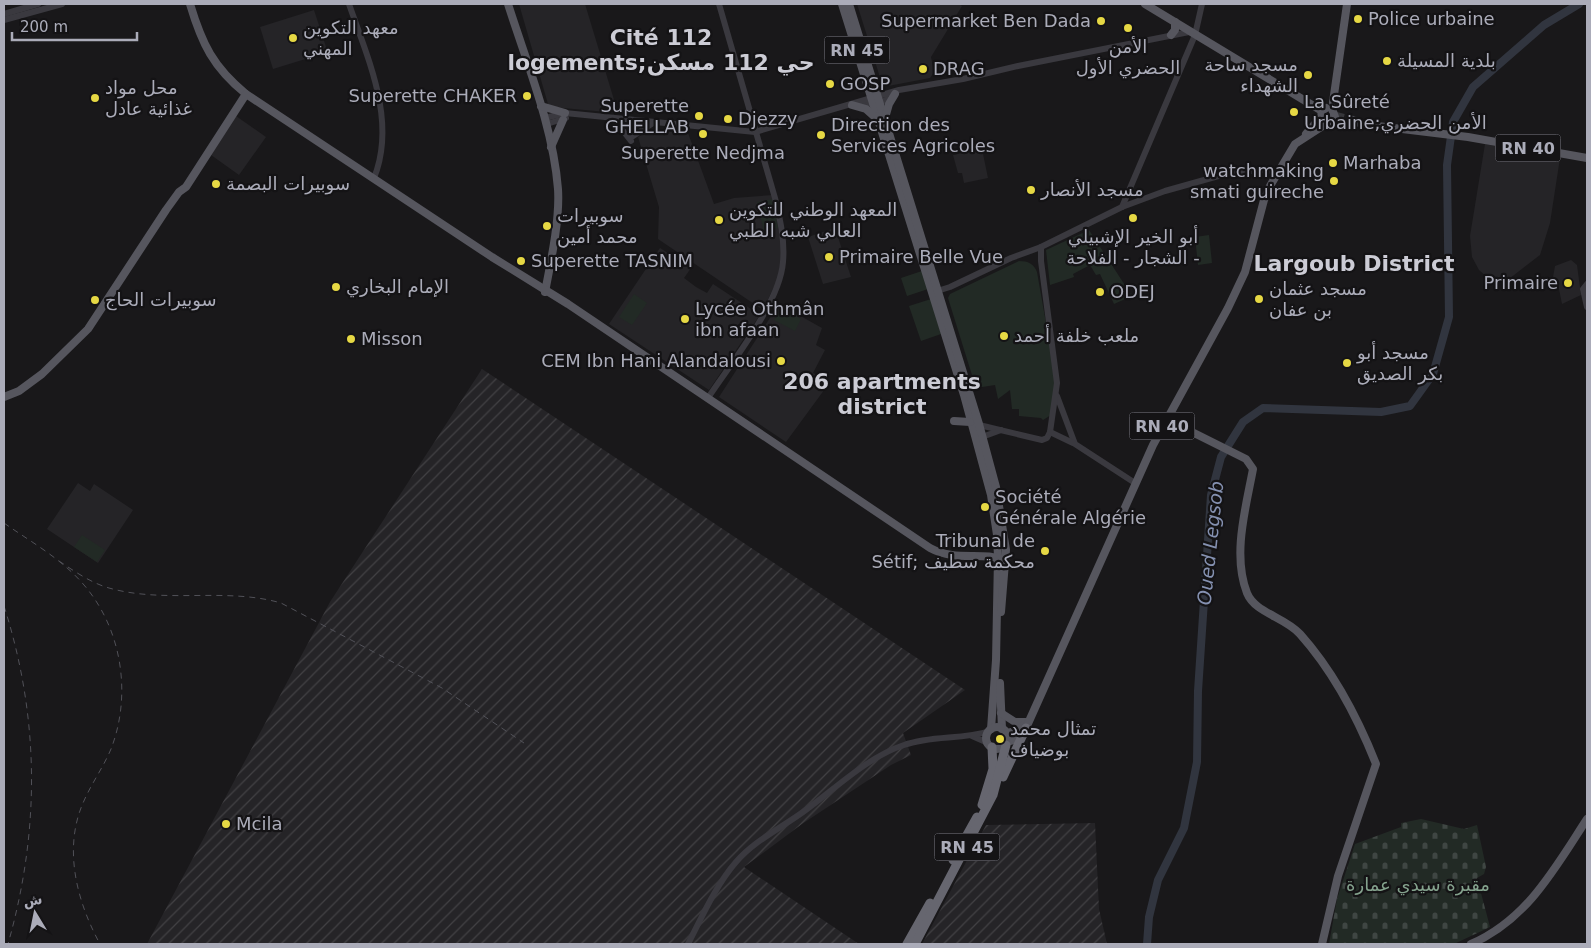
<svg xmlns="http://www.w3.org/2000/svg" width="1591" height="948" font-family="'DejaVu Sans',Vazirmatn,sans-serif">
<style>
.built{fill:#252427}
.industrial{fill:url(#industrial-furrows)}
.grass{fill:#222a25}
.cemetery{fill:url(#cemetery-stones)}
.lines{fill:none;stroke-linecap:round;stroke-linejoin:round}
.river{stroke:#31353f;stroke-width:8}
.major-tunnel{stroke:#36363a;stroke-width:8;stroke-dasharray:8 4;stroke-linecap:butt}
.minor{stroke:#3a393f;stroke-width:6}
.major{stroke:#56565e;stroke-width:8}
.highway{stroke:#66666f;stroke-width:9}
.rail{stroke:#515158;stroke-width:1;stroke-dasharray:6 5;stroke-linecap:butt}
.poi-dot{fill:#e6d844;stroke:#141315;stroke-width:2}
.labels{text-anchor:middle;stroke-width:4.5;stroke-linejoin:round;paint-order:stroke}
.shield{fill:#141315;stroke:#7e7e88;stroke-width:1}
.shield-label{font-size:16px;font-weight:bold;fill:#abacb9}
.poi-label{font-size:18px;fill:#abacb9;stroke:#141315;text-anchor:start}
.park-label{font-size:18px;fill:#84a28d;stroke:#141315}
.water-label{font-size:19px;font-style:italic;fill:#8591b1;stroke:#141315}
.district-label{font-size:22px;font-weight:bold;fill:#ccccd5;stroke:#141315}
</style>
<defs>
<pattern id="industrial-furrows" width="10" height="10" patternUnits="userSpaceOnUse" patternTransform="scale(1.25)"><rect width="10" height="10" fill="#252427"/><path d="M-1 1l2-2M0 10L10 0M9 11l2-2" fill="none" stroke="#424144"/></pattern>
<pattern id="cemetery-stones" width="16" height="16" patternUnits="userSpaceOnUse" patternTransform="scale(1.25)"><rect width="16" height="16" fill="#222a25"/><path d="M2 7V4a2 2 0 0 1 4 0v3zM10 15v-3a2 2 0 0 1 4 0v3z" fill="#3f4643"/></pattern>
</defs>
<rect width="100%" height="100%" fill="#19181a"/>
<g class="built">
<polygon points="519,4 585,4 618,113 552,107 548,104"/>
<polygon points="857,4 958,4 962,6 931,57 934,72 930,78 883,87"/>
<polygon points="314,10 327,50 325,53 273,69 260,27"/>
<polygon points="236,116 266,137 239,175 211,155"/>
<polygon points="651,130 688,133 714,204 734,198 773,195 782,250 779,276 763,310 658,239 659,207 638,137"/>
<polygon points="1485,144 1560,158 1550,223 1540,255 1505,282 1487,277 1479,270 1472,257 1470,236"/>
<polygon points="982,149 988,178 964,183 962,173 958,173 953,155"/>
<polygon points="835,228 851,277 823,284 808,237"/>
<polygon points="660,248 691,268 684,278 696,287 707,293 713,284 760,315 709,390 609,324"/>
<polygon points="1571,260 1577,265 1581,295 1562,304 1559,289 1553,277 1555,266"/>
<polygon points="779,304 822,328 816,345 825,350 813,373 830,382 786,442 719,397"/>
<polygon points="78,483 90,491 94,484 133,510 98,563 47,529"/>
</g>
<g class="industrial">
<polygon points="482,369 965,690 903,733 911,755 891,765 802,824 744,867 859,944 147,944 330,602"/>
<polygon points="1095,823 1099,909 1107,944 922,944 986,825"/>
</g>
<g class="grass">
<polygon points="772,199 778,228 764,232 757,202"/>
<polygon points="1089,230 1132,296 1114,304 1100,274 1096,275 1090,265 1073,274 1074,277 1050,285 1046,250"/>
<polygon points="1209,235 1212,263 1198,265 1195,237"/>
<path d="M 1019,261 C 1028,261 1034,264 1037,272 L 1056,380 L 1051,415 L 1043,420 L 1041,418 L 1019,416 L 1019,409 L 1012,409 L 1010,390 L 998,399 L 995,385 L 976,388 L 948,298 L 950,294 Z"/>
<polygon points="922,271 928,289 907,296 901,278"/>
<polygon points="634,294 647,303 632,325 619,317"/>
<polygon points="931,299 941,334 921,341 909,306"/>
<polygon points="781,308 801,319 795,331 774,320"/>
<polygon points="82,535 105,550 97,562 74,547"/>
</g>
<polygon class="cemetery" points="1421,819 1464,829 1477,825 1486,867 1484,874 1477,878 1490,927 1454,944 1329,944 1337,899 1355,844 1401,827 1401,823"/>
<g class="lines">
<polyline class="river" points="1147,944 1149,917 1158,880 1184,828 1197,762 1198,691 1211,495 1221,457 1243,422 1263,408 1381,412 1410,406 1433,374 1449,317 1447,165 1453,122 1473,87 1544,25 1579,4"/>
<polyline class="major-tunnel" points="1336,116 1353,120"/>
<g class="minor">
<path d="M 349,4 C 368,59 397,121 374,178"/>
<polyline points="4,14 38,4"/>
<polyline points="4,20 62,4"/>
<polyline points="860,105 882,102 893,96"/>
<polyline points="613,118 631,141"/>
<polyline points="545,120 549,117 565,113 755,132 899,90 963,79 1018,66 1189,32"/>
<polyline points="545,120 550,123 566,118"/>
<polyline points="630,138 653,123"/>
<polyline points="1122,207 1195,35 1202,4"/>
<polyline points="1587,284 1583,289 1587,307"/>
<polyline points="934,292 950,287 1011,258 1041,247 1122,207 1165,191 1222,175 1258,170 1278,171"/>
<polyline points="1057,396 1075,444 1135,483"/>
<path d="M 708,398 C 731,363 780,303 783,262 C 785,240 780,219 775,198 L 719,4"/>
<polyline points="975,424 1042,440 1047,438 1050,432 1057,383 1041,261 1041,247"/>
<polyline points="1050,432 1073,443"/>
<polyline points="982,437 1001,430"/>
<polyline points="972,736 988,743"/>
<path d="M 688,944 C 702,917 716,885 736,862 C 754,841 781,828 803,812 C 834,790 867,757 904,745 C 933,735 961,740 990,731"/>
</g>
<g class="major">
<path d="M 190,4 C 202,44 213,67 246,94"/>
<path d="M 508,4 C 527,64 553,126 558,189 C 560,219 551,261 545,292"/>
<polyline points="842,4 964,395 991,495 997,535 998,557 996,660 991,729"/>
<polyline points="849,4 979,424 996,487 1006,550 1001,612"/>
<polyline points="1145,4 1322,111"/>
<polyline points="1171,35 1175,30 1175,22"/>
<polyline points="1333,102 1347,4"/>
<polyline points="852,105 866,109 876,118"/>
<polyline points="541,106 565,113"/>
<polyline points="1326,108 1322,111 1321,117 1327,122 1335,117 1332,109"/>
<polyline points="885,118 889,104 895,94"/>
<polyline points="1353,120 1361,124 1468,137 1587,158"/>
<polyline points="1306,134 1321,117"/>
<polyline points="551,147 563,120"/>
<path d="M 4,397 L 19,391 L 42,374 L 88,329 L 166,210 L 179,192 L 186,187 L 246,94 L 492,257 L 568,304 L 930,548 C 958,563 982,550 1006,561"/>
<path d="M 1166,419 L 1246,459 L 1253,469 C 1246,507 1232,555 1247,593 C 1255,613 1285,617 1300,634 C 1334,672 1357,716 1376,764 L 1338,876 L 1322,944"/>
<polyline points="954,421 970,422"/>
<polyline points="1000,683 1002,729"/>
<polyline points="1001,713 1015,722 1027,722"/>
<circle cx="997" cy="738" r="11"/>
<polyline points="1007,733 1018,730 1025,724"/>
<polyline points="1007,742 1017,739 1026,728 1153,445 1228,308 1245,272 1264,200 1270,186 1295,144 1329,122"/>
<path d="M 1471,944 C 1527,920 1555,868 1587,819"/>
</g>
<g class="highway">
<polyline points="1003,777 1026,728"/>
<polyline points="982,805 993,769 992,747"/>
<polyline points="953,860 977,817"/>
<polyline points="907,944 930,903"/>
<polyline points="915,944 993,795 1006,745"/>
</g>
<g class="rail">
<path d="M 4,523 C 31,542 62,559 84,585 C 122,629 132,695 111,749 C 103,768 91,784 83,803 C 63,849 77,902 100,944"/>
<path d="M 59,561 C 74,571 91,583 109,588 C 165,604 226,587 281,603 L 442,688 L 524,743"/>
<path d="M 4,606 C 40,719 40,831 8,944"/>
</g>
</g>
<g class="poi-dot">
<circle cx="1358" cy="19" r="5"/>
<circle cx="1101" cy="21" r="5"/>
<circle cx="1128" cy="28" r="5"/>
<circle cx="293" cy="38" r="5"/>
<circle cx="1387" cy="61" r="5"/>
<circle cx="923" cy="69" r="5"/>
<circle cx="1308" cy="75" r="5"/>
<circle cx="830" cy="84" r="5"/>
<circle cx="527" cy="96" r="5"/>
<circle cx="95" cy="98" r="5"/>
<circle cx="1294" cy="112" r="5"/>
<circle cx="699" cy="116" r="5"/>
<circle cx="728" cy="119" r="5"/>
<circle cx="703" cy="134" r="5"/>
<circle cx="821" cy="135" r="5"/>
<circle cx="1333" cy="163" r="5"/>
<circle cx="1334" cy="181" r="5"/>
<circle cx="216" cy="184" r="5"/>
<circle cx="1031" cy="190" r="5"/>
<circle cx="1133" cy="218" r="5"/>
<circle cx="719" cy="220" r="5"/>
<circle cx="547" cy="226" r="5"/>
<circle cx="829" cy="257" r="5"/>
<circle cx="521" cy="261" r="5"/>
<circle cx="1568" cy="283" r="5"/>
<circle cx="336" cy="287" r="5"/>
<circle cx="1100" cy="292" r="5"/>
<circle cx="1259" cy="299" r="5"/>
<circle cx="95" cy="300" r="5"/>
<circle cx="685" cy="319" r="5"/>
<circle cx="1004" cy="336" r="5"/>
<circle cx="351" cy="339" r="5"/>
<circle cx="781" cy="361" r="5"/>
<circle cx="1347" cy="363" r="5"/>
<circle cx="985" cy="507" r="5"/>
<circle cx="1045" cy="551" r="5"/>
<circle cx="1000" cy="739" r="5"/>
<circle cx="226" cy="824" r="5"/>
</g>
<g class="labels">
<g class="shield">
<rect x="824.5" y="36.5" width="65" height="27" rx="4"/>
<rect x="1495.5" y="134.5" width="65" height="27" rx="4"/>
<rect x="1129.5" y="412.5" width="65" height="27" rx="4"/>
<rect x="934.5" y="833.5" width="65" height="27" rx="4"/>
</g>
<g class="shield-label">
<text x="857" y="56">RN 45</text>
<text x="1528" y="154">RN 40</text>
<text x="1162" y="432">RN 40</text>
<text x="967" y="853">RN 45</text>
</g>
<g class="poi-label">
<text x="1368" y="25">Police urbaine</text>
<text x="1091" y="27" text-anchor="end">Supermarket Ben Dada</text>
<text x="303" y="34">معهد التكوين<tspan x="303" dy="21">المهني</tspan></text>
<text x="1128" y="53" text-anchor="middle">الأمن<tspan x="1128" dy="21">الحضري الأول</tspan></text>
<text x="1397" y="67">بلدية المسيلة</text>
<text x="1298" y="71" text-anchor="end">مسجد ساحة<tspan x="1298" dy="21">الشهداء</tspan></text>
<text x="933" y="75">DRAG</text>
<text x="840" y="90">GOSP</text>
<text x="105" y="94">محل مواد<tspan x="105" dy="21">غذائية عادل</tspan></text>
<text x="517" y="102" text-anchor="end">Superette CHAKER</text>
<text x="1304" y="108">La Sûreté<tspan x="1304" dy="21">Urbaine;الأمن الحضري</tspan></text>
<text x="689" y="112" text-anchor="end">Superette<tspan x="689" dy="21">GHELLAB</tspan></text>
<text x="738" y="125">Djezzy</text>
<text x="831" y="131">Direction des<tspan x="831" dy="21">Services Agricoles</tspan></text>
<text x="703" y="159" text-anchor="middle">Superette Nedjma</text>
<text x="1343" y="169">Marhaba</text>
<text x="1324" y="177" text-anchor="end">watchmaking<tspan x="1324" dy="21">smati guireche</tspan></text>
<text x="226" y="190">سوبيرات البصمة</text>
<text x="1041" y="196">مسجد الأنصار</text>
<text x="729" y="216">المعهد الوطني للتكوين<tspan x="729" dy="21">العالي شبه الطبي</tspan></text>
<text x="557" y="222">سوبيرات<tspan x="557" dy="21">محمد أمين</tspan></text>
<text x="1133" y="243" text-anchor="middle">أبو الخير الإشبيلي<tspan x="1133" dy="21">الشجار - الفلاحة -</tspan></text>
<text x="839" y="263">Primaire Belle Vue</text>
<text x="531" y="267">Superette TASNIM</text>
<text x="1558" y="289" text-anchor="end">Primaire</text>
<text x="346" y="293">الإمام البخاري</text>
<text x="1269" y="295">مسجد عثمان<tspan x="1269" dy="21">بن عفان</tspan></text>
<text x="1110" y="298">ODEJ</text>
<text x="105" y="306">سوبيرات الحاج</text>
<text x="695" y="315">Lycée Othmân<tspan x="695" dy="21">ibn afaan</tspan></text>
<text x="1014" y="342">ملعب خلفة أحمد</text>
<text x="361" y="345">Misson</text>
<text x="1357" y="359">مسجد أبو<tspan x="1357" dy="21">بكر الصديق</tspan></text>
<text x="771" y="367" text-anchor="end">CEM Ibn Hani Alandalousi</text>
<text x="995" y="503">Société<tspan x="995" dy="21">Générale Algérie</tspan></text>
<text x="1035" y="547" text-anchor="end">Tribunal de<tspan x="1035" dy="21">Sétif; محكمة سطيف</tspan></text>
<text x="1010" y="735">تمثال محمد<tspan x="1010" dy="21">بوضياف</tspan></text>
<text x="236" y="830">Mcila</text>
</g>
<g class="park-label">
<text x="1418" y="891">مقبرة سيدي عمارة</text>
</g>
<g class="water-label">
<text transform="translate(1210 543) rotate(-84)" y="7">Oued Legsob</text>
</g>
<g class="district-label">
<text x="661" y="45">Cité 112<tspan x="661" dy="25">logements;حي 112 مسكن</tspan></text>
<text x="1354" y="271">Largoub District</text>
<text x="882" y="389">206 apartments<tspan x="882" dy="25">district</tspan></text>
</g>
</g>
<rect width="1591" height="948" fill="none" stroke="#abacb9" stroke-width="10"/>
<g transform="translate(35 913) rotate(350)" stroke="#141315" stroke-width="4" paint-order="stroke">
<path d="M0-4L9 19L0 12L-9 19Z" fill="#abacb9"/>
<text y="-8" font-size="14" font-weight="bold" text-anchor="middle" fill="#abacb9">ش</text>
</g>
<path d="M12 32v8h125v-8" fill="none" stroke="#abacb9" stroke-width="2.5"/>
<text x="20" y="32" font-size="15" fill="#abacb9" stroke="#141315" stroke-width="4" paint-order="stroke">200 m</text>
</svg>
